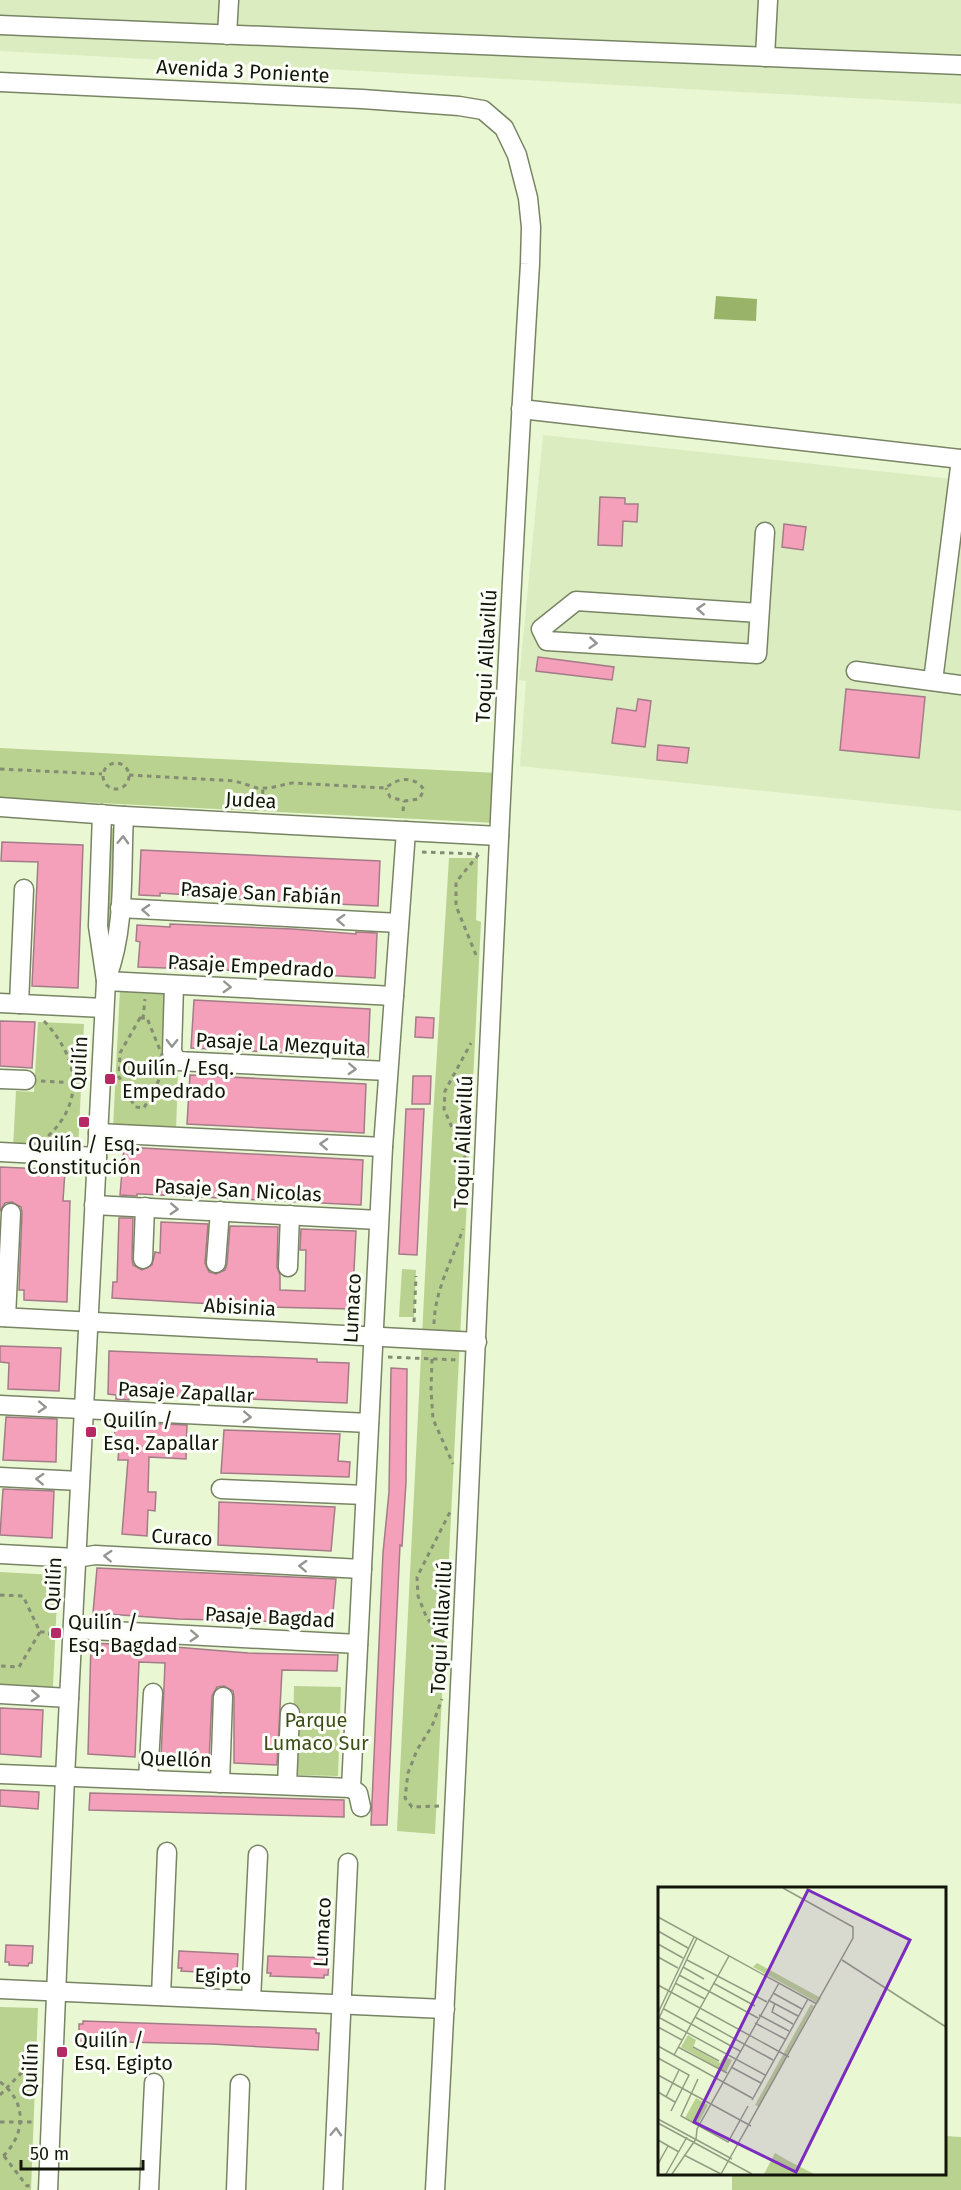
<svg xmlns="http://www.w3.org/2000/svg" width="961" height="2190" font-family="'Fira Sans',sans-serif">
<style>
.built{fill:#dbecc1}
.green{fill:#b9d28f}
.water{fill:#99b368}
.building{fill:#f5a0ba;stroke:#a37c87;stroke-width:1.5}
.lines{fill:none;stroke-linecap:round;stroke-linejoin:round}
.minor-casing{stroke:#788464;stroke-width:21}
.path{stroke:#848d74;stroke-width:3;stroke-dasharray:4.5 4.5;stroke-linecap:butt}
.minor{stroke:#fff;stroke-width:18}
.oneway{stroke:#949691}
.poi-dot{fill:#b52a65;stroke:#fcfff8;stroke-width:2}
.labels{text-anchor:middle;stroke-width:6;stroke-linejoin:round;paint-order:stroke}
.street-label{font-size:20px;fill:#12160a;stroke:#fcfff8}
.poi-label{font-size:20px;fill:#12160a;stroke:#fcfff8;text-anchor:start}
.park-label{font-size:20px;fill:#3c4d17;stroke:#fcfff8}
.inset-road{fill:none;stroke:#939d83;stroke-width:1.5}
.view{fill:#7b2cbf;fill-opacity:0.15;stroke:#7b2cbf;stroke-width:3}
.inset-edge{fill:none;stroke:#12160a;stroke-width:3}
</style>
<rect width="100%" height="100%" fill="#e9f7d3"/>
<g class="built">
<polygon points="0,0 961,0 961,104 0,51"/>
<polygon points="543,435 961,480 961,811 520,766 526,681 519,680"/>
</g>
<g class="green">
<polygon points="0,748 498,773 495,823 0,798"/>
<polygon points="108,828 117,828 119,831 107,956 102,913"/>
<polygon points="449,858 478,858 476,920 481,922 435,1834 397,1831 433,1118"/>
<polygon points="120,989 168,991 165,1070 178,1071 176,1131 113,1128"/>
<polygon points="38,1022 84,1024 78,1151 13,1148 16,1091 34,1092"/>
<polygon points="402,1269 416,1270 414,1317 399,1317"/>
<polygon points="0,1572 54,1575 58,1578 53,1686 46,1691 0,1688"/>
<polygon points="294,1686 341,1687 338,1776 292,1775"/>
<polygon points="0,2007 38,2008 31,2190 0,2190"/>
<polygon points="945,2136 961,2137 961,2190 732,2190 732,2174 944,2174"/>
</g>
<polygon class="water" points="716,296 757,299 756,321 714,319"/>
<g class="building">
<polygon points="600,497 625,498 625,504 638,504 637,522 623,521 622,546 598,545"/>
<polygon points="784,524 806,527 803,550 782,547"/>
<polygon points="538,657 614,667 612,680 536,671"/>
<polygon points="846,689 925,697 919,758 840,750"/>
<polygon points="638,699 651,701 645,747 612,743 617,708 636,711"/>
<polygon points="658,745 689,748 687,763 657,760"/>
<polygon points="2,842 83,845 78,988 32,986 38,862 1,861"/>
<polygon points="141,850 380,861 378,906 233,899 233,898 160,893 160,896 139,895"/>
<polygon points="170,924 293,929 356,934 356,932 377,933 375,978 251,971 138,967 140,942 136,941 137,925 170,927"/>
<polygon points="194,1000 370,1009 368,1057 191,1048"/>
<polygon points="416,1017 434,1018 433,1038 415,1037"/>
<polygon points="0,1021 35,1022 32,1068 0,1066"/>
<polygon points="190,1075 366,1084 364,1133 187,1124"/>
<polygon points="413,1076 431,1076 430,1104 412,1104"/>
<polygon points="406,1109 424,1109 417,1255 399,1254"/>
<polygon points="124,1147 363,1160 361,1205 141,1194 137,1194 137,1196 120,1195"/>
<polygon points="0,1167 65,1170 63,1201 70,1201 67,1302 24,1300 24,1290 19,1290 22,1213 21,1207 12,1202 5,1203 0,1211"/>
<polygon points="119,1218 133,1218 132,1259 133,1265 142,1270 152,1265 155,1252 160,1253 161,1222 208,1224 205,1263 209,1272 216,1274 225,1270 227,1264 230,1226 278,1227 277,1267 280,1275 280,1290 305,1291 306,1250 300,1250 301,1229 356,1231 352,1309 266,1307 112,1298 113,1282 117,1282"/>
<polygon points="0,1346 61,1348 59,1391 8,1389 9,1363 0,1362"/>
<polygon points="109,1351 317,1359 317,1362 349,1363 347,1403 129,1394 129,1400 116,1399 116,1395 108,1394"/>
<polygon points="391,1368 407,1369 406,1482 402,1546 400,1545 387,1825 371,1825 383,1553 389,1492"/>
<polygon points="6,1417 57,1419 56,1462 3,1460"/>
<polygon points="115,1422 187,1425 186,1459 149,1457 148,1492 156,1492 155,1511 148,1510 147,1536 122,1534 128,1460 118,1460 119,1448 114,1448"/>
<polygon points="224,1430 340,1434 338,1461 350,1462 349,1477 221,1473"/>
<polygon points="3,1489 54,1491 52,1538 0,1535"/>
<polygon points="219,1502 335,1507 331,1551 218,1545"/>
<polygon points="97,1568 336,1579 332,1623 178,1619 93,1613"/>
<polygon points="91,1643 175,1647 248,1653 338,1655 337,1671 282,1670 277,1765 234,1763 234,1697 233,1691 224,1686 217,1687 212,1696 209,1761 161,1759 165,1663 139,1662 135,1757 88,1754"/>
<polygon points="0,1708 43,1710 41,1757 0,1754"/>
<polygon points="0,1790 39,1792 38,1809 0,1806"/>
<polygon points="90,1793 344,1800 344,1817 89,1810"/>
<polygon points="6,1945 33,1946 32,1963 29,1963 28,1966 9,1965 9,1962 5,1962"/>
<polygon points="179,1951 238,1954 237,1971 234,1970 233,1974 181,1971 182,1968 178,1968"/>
<polygon points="268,1956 329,1958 328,1975 324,1975 324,1978 270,1976 271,1973 267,1973"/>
<polygon points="83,2021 316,2029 316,2033 319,2033 318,2050 212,2044 79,2041 79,2024 83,2024"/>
</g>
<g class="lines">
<defs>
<g id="minor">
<polyline points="0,25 961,65"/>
<polyline points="227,35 229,0"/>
<polyline points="765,57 768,0"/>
<path d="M 0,82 L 362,99 L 459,106 L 483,110 L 504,128 L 517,155 L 528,198 L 531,227 L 530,264 C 491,905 470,1548 435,2190"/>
<polyline points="521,409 961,459"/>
<polyline points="759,613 576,601 541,629 547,641 757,654 765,532"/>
<polyline points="856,671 961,685"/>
<polyline points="933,681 961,459"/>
<polyline points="0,807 124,816 499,836"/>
<polyline points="120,908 399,923"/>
<path d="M 107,977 C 126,927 121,868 124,816"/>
<polyline points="106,981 394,996"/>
<polyline points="174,985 172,1052 177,1061 388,1071"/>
<polyline points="0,1003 104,1008"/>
<polyline points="19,1004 24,889"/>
<polyline points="0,1079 26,1080"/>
<polyline points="98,1133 383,1147"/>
<polyline points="0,1152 97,1157"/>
<polyline points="94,1205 379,1220"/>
<polyline points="143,1259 145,1207"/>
<polyline points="216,1263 220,1211"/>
<polyline points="288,1267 290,1215"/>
<polyline points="0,1317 477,1342"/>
<polyline points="6,1317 11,1213"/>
<polyline points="0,1405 369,1423"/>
<polyline points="0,1477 80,1481"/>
<polyline points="221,1489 365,1495"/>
<polyline points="0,1554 76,1558 95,1555 362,1569"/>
<polyline points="73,1629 358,1644"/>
<polyline points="0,1694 69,1698"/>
<polyline points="0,1774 351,1788"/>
<polyline points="148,1780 153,1693"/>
<polyline points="220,1783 223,1697"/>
<polyline points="287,1785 290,1713"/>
<polyline points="351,1788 383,1147 406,831"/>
<polyline points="351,1788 358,1793 361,1807"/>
<polyline points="0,1989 445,2009"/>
<polyline points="161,1996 167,1852"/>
<polyline points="251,2000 258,1855"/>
<polyline points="48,2190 65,1777 106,981 98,926 102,814"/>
<polyline points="149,2190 154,2083"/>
<polyline points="236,2190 240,2084"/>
<polyline points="333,2190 348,1863"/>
</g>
</defs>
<use href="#minor" class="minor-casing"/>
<g class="path">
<circle cx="116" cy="776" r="13"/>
<polyline points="0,769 102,774"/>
<path d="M 129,775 L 235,781 L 257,788 L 269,788 L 292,783 L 386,788 C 397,777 416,776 424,790 L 419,799 L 404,801 L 390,797 L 386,788"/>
<polyline points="262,803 263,788"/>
<polyline points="403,811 404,801"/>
<polyline points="422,852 478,854"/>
<polyline points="476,955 456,906 456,882 479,854"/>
<polygon points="140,1018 147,1018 162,1055 160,1078 144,1108 135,1107 119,1077 120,1053"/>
<polyline points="143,1019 145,999"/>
<path d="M 44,1021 C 79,1058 86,1102 46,1138"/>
<polyline points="41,1081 75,1083"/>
<polyline points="466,1160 444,1109 445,1091 471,1043"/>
<polyline points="414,1322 416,1276"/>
<path d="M 434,1324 C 435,1289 452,1261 463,1229"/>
<polyline points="388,1357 459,1360"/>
<polyline points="432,1359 431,1390 433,1419 453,1464"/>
<polyline points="0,1595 23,1596 40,1632 19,1667 0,1666"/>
<polyline points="40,1632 50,1632 49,1637 57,1637"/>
<polyline points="444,1656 439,1636 426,1616 418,1596 417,1577 450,1512"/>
<polyline points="439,1806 412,1807 405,1798 408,1773 417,1750 432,1726 442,1699"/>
<path d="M 0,2082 C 29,2103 25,2137 0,2159"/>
<polyline points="0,2095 30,2064 36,2064"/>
<polyline points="0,2122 36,2122"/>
<polyline points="4,2156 27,2186 33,2185"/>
</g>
<use href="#minor" class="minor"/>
</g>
<defs><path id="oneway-chevron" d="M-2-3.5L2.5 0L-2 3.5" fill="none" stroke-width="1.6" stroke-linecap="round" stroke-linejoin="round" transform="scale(1.5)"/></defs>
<g class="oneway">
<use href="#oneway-chevron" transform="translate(701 609) rotate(-176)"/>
<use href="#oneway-chevron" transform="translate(593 643) rotate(4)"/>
<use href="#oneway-chevron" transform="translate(123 840) rotate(-88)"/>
<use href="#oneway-chevron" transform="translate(146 910) rotate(-177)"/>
<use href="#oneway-chevron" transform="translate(341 920) rotate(-177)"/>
<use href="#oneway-chevron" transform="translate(227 987) rotate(3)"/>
<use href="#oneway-chevron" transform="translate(172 1043) rotate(91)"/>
<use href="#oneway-chevron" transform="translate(352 1069) rotate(3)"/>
<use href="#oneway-chevron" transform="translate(324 1144) rotate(-177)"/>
<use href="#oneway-chevron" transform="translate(174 1209) rotate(3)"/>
<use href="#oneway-chevron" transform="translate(42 1407) rotate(3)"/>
<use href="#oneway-chevron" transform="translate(247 1417) rotate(3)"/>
<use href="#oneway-chevron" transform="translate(40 1479) rotate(-177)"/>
<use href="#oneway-chevron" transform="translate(108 1556) rotate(-177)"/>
<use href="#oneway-chevron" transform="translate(303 1566) rotate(-177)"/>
<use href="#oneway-chevron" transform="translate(194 1636) rotate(3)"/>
<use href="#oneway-chevron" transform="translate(35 1696) rotate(3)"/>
<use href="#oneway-chevron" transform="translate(336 2132) rotate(-87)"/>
</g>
<g class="poi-dot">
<rect x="104" y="1073" width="12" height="12" rx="3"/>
<rect x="78" y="1116" width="12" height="12" rx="3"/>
<rect x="85" y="1426" width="12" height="12" rx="3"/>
<rect x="50" y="1627" width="12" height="12" rx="3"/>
<rect x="56" y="2046" width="12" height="12" rx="3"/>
</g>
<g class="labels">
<g class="street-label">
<text transform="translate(243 71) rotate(3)" y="7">Avenida 3 Poniente</text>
<text transform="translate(486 656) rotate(-87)" y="7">Toqui Aillavillú</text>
<text transform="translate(251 800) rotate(3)" y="7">Judea</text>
<text transform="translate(261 893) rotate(3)" y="7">Pasaje San Fabián</text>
<text transform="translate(251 966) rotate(3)" y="7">Pasaje Empedrado</text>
<text transform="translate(281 1044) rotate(3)" y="7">Pasaje La Mezquita</text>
<text transform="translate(79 1063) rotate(-87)" y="7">Quilín</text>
<text transform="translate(463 1142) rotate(-88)" y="7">Toqui Aillavillú</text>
<text transform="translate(238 1190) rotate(3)" y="7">Pasaje San Nicolas</text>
<text transform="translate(240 1307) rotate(3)" y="7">Abisinia</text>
<text transform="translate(352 1308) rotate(-87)" y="7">Lumaco</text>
<text transform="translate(186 1392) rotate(3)" y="7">Pasaje Zapallar</text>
<text transform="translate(182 1537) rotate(3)" y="7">Curaco</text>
<text transform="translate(53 1584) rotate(-87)" y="7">Quilín</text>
<text transform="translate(270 1617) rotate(3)" y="7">Pasaje Bagdad</text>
<text transform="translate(441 1627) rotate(-87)" y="7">Toqui Aillavillú</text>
<text transform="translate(176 1759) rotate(2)" y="7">Quellón</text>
<text transform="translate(322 1932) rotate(-87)" y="7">Lumaco</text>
<text transform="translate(223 1976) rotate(2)" y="7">Egipto</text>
<text transform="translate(30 2070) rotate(-88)" y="7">Quilín</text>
</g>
<g class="poi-label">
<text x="122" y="1075">Quilín / Esq.<tspan x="122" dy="23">Empedrado</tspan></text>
<text x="84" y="1151" text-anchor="middle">Quilín / Esq.<tspan x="84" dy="23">Constitución</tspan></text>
<text x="103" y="1427">Quilín /<tspan x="103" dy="23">Esq. Zapallar</tspan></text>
<text x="68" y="1629">Quilín /<tspan x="68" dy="23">Esq. Bagdad</tspan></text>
<text x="74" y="2047">Quilín /<tspan x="74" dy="23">Esq. Egipto</tspan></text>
</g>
<g class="park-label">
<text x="316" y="1727">Parque<tspan x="316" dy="23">Lumaco Sur</tspan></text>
</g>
</g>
<g transform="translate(658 1887)">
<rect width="288" height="288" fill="#e9f7d3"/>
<path d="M 99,76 L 163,111 L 160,116 L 95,80 ZM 153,117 L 156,119 L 101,220 L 97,218 ZM 30,148 L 38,153 L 35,161 L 62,176 L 66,169 L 74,173 L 68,185 L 23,160 ZM 38,211 L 50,218 L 40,237 L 27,231 ZM 117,266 L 129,273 L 156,287 L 106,287 Z" fill="#b9d28f"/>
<path class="inset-road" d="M 0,30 L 159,117M 0,44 L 30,61M 0,57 L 25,71M 0,70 L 20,81M 29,73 L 109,115M 184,73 L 288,140M 25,80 L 46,92M 21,88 L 100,131M 17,96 L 47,112M 55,96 L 97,119M 0,98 L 131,170M 115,106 L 144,122M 110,113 L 140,129M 117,116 L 114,125 L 135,137M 6,122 L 82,164M 0,126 L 36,50M 101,128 L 131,144M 37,130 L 115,173M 2,131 L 107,188M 0,133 L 39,51M 97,136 L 127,152M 0,140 L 24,153M 0,159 L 94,211M 20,160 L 69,186M 35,160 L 61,174M 16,168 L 71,69M 0,171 L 31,188 L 13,224M 73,180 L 103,196M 0,188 L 93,239M 40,192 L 23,229 L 70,255 L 90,219M 0,205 L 17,215M 8,210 L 21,183M 94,213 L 150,112M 0,232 L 74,272M 0,236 L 94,287M 0,253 L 21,265M 26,268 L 63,287M 0,277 L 10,259M 8,287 L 29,250M 14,287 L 38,252 L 39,242 L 121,96M 63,287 L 195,51 L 195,40 L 125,1"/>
<path class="view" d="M 150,3 L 252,53 L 138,285 L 36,235 Z"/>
<rect width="288" height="288" class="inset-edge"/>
</g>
<path d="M21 2160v9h122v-9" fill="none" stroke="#12160a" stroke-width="3"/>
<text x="30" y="2160" font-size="18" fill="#12160a" stroke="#fcfff8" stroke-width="4.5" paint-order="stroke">50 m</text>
</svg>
